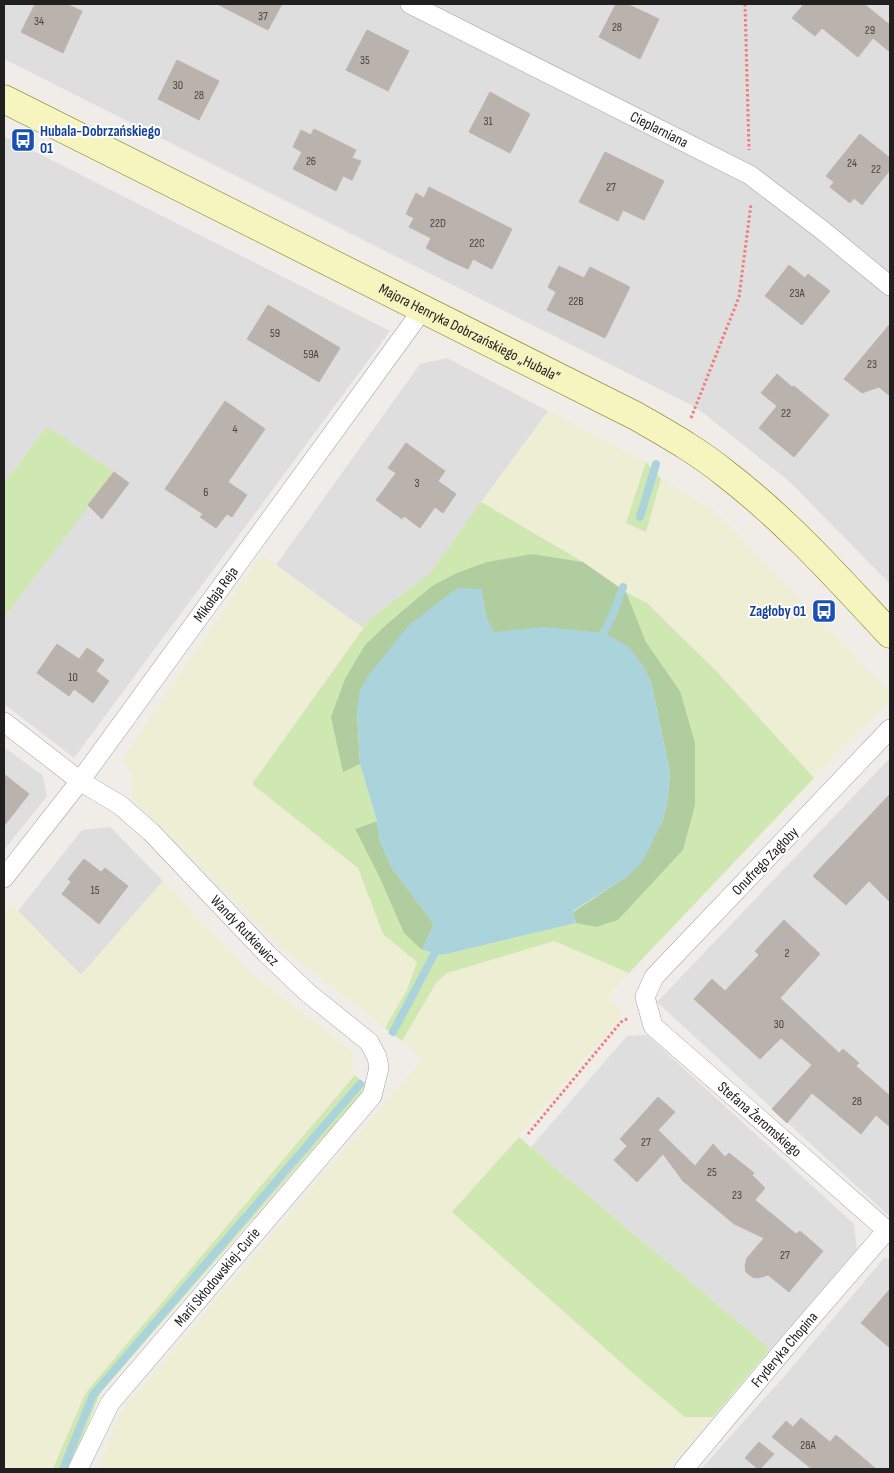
<svg xmlns="http://www.w3.org/2000/svg" width="894" height="1473" font-family="'Sofia Sans Condensed',sans-serif">
<style>
.residential{fill:#dedede}
.farmland{fill:#edeed4}
.grass{fill:#cfe7b1}
.forest{fill:#afcd9f}
.water{fill:#abd3db}
.lines{fill:none;stroke-linecap:round;stroke-linejoin:round}
.stream{stroke:#abd3db;stroke-width:8}
.building{fill:#bab2ad;stroke:#c1b3ab}
.street-casing{stroke:#a4a4a4;stroke-width:20}
.secondary-casing{stroke:#6f730c;stroke-width:29}
.path{stroke:#f27c77;stroke-width:3;stroke-dasharray:2.5 2.5;stroke-linecap:butt}
.street{stroke:#fff;stroke-width:19}
.secondary{stroke:#f6f5c0;stroke-width:28}
.labels{text-anchor:middle;stroke-width:4;stroke-linejoin:round;paint-order:stroke}
.number-label{font-size:12px;fill:#464443}
.street-label{font-size:15px;fill:#202020;stroke:#fff}
.transit-label{font-size:15px;font-weight:bold;fill:#164399;stroke:#fff;text-anchor:start}
</style>
<rect width="100%" height="100%" fill="#f0ede8"/>
<g class="residential">
<polygon points="4,4 890,4 890,584 791,483 697,408 4,59"/>
<polygon points="4,136 390,331 74,758 4,704 4,618 113,472 47,426 4,483"/>
<polygon points="447,358 548,411 429,574 370,619 363,628 276,565 420,364"/>
<polygon points="4,747 43,776 47,796 4,850"/>
<polygon points="890,758 890,1217 657,1002"/>
<polygon points="110,827 163,881 81,975 18,911 82,830"/>
<polygon points="647,1035 854,1224 857,1249 770,1349 531,1147 627,1036"/>
<polygon points="885,1257 890,1260 890,1469 701,1469 789,1371"/>
</g>
<g class="farmland">
<polygon points="548,411 646,462 626,523 646,532 661,479 714,510 890,692 890,700 814,778 717,672 647,603 626,592 583,562 481,502"/>
<polygon points="261,554 363,628 252,784 358,868 383,933 417,962 407,990 385,1028 278,945 134,800 131,773 122,760"/>
<polygon points="163,881 251,973 352,1051 355,1075 92,1385 84,1396 53,1469 4,1469 4,914 11,904 81,975"/>
<polygon points="554,941 629,973 608,997 624,1013 453,1212 635,1375 685,1416 713,1417 668,1469 98,1469 122,1410 422,1059 402,1041 436,983 447,973"/>
</g>
<g class="grass">
<polygon points="47,426 114,472 4,618 4,483"/>
<polygon points="646,462 661,479 646,532 626,523"/>
<polygon points="481,502 583,562 533,554 432,586 387,624 365,645 343,771 360,764 377,821 355,829 380,878 422,950 442,955 576,923 596,927 618,920 683,850 680,691 646,642 626,592 647,603 717,672 814,778 629,973 554,941 447,973 436,983 402,1041 385,1028 407,990 417,962 383,934 358,868 252,784 370,619 429,574"/>
<polygon points="355,1075 365,1084 358,1101 318,1143 102,1391 99,1396 70,1469 53,1469 84,1396 92,1385"/>
<polygon points="519,1137 770,1349 713,1417 685,1417 635,1375 452,1212"/>
</g>
<g class="forest">
<polygon points="533,554 583,562 626,592 646,642 680,691 695,743 695,805 683,850 618,920 596,927 576,923 573,912 629,875 662,822 667,803 670,773 651,682 641,663 493,632 486,617 481,589 357,712 360,764 343,772 331,717 345,679 365,645 387,624 432,586 457,573 487,562"/>
<polygon points="377,821 380,841 392,868 434,924 422,950 404,933 380,878 355,829"/>
</g>
<polygon class="water" points="457,588 481,589 486,617 494,632 544,627 605,633 629,647 641,663 651,682 670,773 667,803 662,822 643,861 629,875 573,911 576,923 442,955 422,950 434,924 392,868 380,841 377,821 360,764 357,712 360,690 367,677 409,625"/>
<g class="lines">
<g class="stream">
<polyline points="640,517 656,464"/>
<polyline points="599,642 614,612 623,587"/>
<polyline points="393,1032 439,945"/>
<polyline points="63,1469 93,1395 360,1084"/>
</g>
</g>
<g class="building">
<polygon points="35,4 66,4 82,11 63,53 21,32"/>
<polygon points="217,4 282,4 268,30"/>
<polygon points="616,4 627,4 659,19 640,59 599,37"/>
<polygon points="804,4 864,4 890,25 890,52 873,38 858,57 822,28 815,36 792,18"/>
<polygon points="367,30 409,51 388,91 346,70"/>
<polygon points="177,60 219,81 199,120 158,99"/>
<polygon points="490,92 530,114 510,153 469,132"/>
<polygon points="314,129 356,150 352,158 361,161 352,180 343,176 336,191 293,169 302,152 293,147 301,130 311,135"/>
<polygon points="860,134 890,158 890,170 862,205 854,198 850,203 830,187 834,182 826,176"/>
<polygon points="605,152 664,181 644,220 623,210 618,221 579,202"/>
<polygon points="429,187 512,229 492,269 473,259 468,269 446,259 426,248 431,238 409,227 414,218 406,214 416,193 424,198"/>
<polygon points="789,265 805,278 808,274 830,291 802,325 765,296"/>
<polygon points="559,266 584,278 590,267 630,287 605,338 547,310 556,292 548,287"/>
<polygon points="268,305 340,348 319,382 247,339"/>
<polygon points="890,324 890,396 879,387 862,393 844,379"/>
<polygon points="777,374 792,387 794,386 829,415 794,457 759,428 777,406 761,393"/>
<polygon points="225,401 265,429 228,482 247,495 232,517 227,514 216,528 200,517 203,514 165,489"/>
<polygon points="406,443 445,471 438,481 456,494 443,513 435,507 420,528 404,516 402,519 376,500 396,473 388,468"/>
<polygon points="114,472 129,483 102,519 88,505"/>
<polygon points="57,644 79,659 87,648 104,660 96,671 109,681 93,703 74,689 69,696 37,673"/>
<polygon points="4,774 29,794 4,826"/>
<polygon points="890,794 890,902 869,881 846,905 813,876"/>
<polygon points="84,859 101,872 105,868 128,886 99,924 62,894 71,882 68,879"/>
<polygon points="784,920 820,954 780,998 839,1053 843,1049 859,1063 856,1066 890,1096 890,1127 876,1115 861,1134 812,1093 787,1123 772,1109 812,1065 781,1038 760,1059 694,999 712,979 725,991 759,955 755,951"/>
<polygon points="658,1097 675,1112 658,1130 695,1166 713,1144 725,1157 729,1153 754,1173 752,1175 765,1188 755,1200 796,1234 800,1231 823,1251 789,1292 768,1275 758,1278 752,1277 746,1272 745,1266 747,1258 764,1238 734,1224 683,1181 663,1154 637,1182 614,1160 627,1146 620,1139"/>
<polygon points="890,1289 890,1348 861,1323"/>
<polygon points="801,1418 830,1442 836,1435 876,1469 812,1469 772,1437 786,1421 793,1427"/>
<polygon points="759,1442 774,1454 760,1469 758,1469 745,1458"/>
</g>
<g class="lines">
<defs>
<g id="street">
<path id="s1" d="M 410,4 L 750,175 L 822,230 L 890,286"/>
<path id="s2" d="M 4,722 L 80,781 L 120,805 L 151,832 L 267,954 L 308,993 L 369,1042 L 377,1057 L 379,1068 L 372,1096 L 110,1403 L 78,1469"/>
<path id="s3" d="M 890,729 L 654,977 L 645,997 L 653,1026 L 890,1233"/>
<path id="s4" d="M 4,878 L 80,781 L 423,309"/>
<path id="s5" d="M 684,1469 L 786,1347 L 887,1230"/>
</g>
<g id="secondary">
<path id="s6" d="M 4,99 L 636,416 C 667,434 698,451 726,474 C 787,521 838,578 890,634"/>
</g>
</defs>
<use href="#street" class="street-casing"/>
<use href="#secondary" class="secondary-casing"/>
<g class="path">
<polyline points="745,4 749,150"/>
<polyline points="691,418 739,297 751,204"/>
<polyline points="528,1134 621,1022 629,1018"/>
</g>
<use href="#street" class="street"/>
<use href="#secondary" class="secondary"/>
</g>
<defs>
<symbol id="bus-square" viewBox="-11 -11 22 22"><rect x="-9" y="-9" width="18" height="18" rx="4" fill="#1a4fb4" stroke="#fff"/><path d="M-5-6H5V4H4V6H2V4H-2V6H-4V4H-5ZM-3.5-4V0h7V-4ZM-3.5 1.2v1.5H-2V1.2ZM2 1.2v1.5H3.5V1.2Z" fill="#fff"/></symbol>
</defs>
<g fill-rule="evenodd">
<use href="#bus-square" x="9" y="126" width="28" height="28"/>
<use href="#bus-square" x="810" y="597" width="28" height="28"/>
</g>
<g class="labels">
<g class="number-label">
<text x="263" y="20">37</text>
<text x="39" y="25">34</text>
<text x="617" y="31">28</text>
<text x="870" y="34">29</text>
<text x="365" y="64">35</text>
<text x="178" y="89">30</text>
<text x="199" y="99">28</text>
<text x="488" y="125">31</text>
<text x="311" y="165">26</text>
<text x="852" y="167">24</text>
<text x="876" y="173">22</text>
<text x="611" y="191">27</text>
<text x="438" y="227">22D</text>
<text x="477" y="247">22C</text>
<text x="797" y="297">23A</text>
<text x="576" y="305">22B</text>
<text x="275" y="337">59</text>
<text x="311" y="358">59A</text>
<text x="872" y="368">23</text>
<text x="786" y="417">22</text>
<text x="235" y="433">4</text>
<text x="417" y="487">3</text>
<text x="206" y="496">6</text>
<text x="73" y="681">10</text>
<text x="95" y="894">15</text>
<text x="787" y="957">2</text>
<text x="779" y="1028">30</text>
<text x="857" y="1105">28</text>
<text x="646" y="1146">27</text>
<text x="712" y="1176">25</text>
<text x="737" y="1199">23</text>
<text x="785" y="1259">27</text>
<text x="808" y="1449">28A</text>
</g>
<g class="street-label">
<text dy="5" stroke="none"><textPath href="#s1" startOffset="279">Cieplarniana</textPath></text>
<text dy="5" stroke="none"><textPath href="#s6" startOffset="521">Majora Henryka Dobrzańskiego „Hubala”</textPath></text>
<text dy="5" stroke="none"><textPath href="#s4" startOffset="354">Mikołaja Reja</textPath></text>
<text transform="translate(765 861) rotate(-46)" y="5">Onufrego Zagłoby</text>
<text dy="5" stroke="none"><textPath href="#s2" startOffset="320">Wandy Rutkiewicz</textPath></text>
<text dy="5" stroke="none"><textPath href="#s3" startOffset="536">Stefana Żeromskiego</textPath></text>
<text transform="translate(217 1277) rotate(-50)" y="5">Marii Skłodowskiej-Curie</text>
<text dy="5" stroke="none"><textPath href="#s5" startOffset="156">Fryderyka Chopina</textPath></text>
</g>
<g class="transit-label">
<text x="40" y="136">Hubala-Dobrzańskiego<tspan x="40" dy="17">01</tspan></text>
<text x="806" y="616" text-anchor="end">Zagłoby 01</text>
</g>
</g>
<rect width="894" height="1473" fill="none" stroke="#202020" stroke-width="10"/>
</svg>
